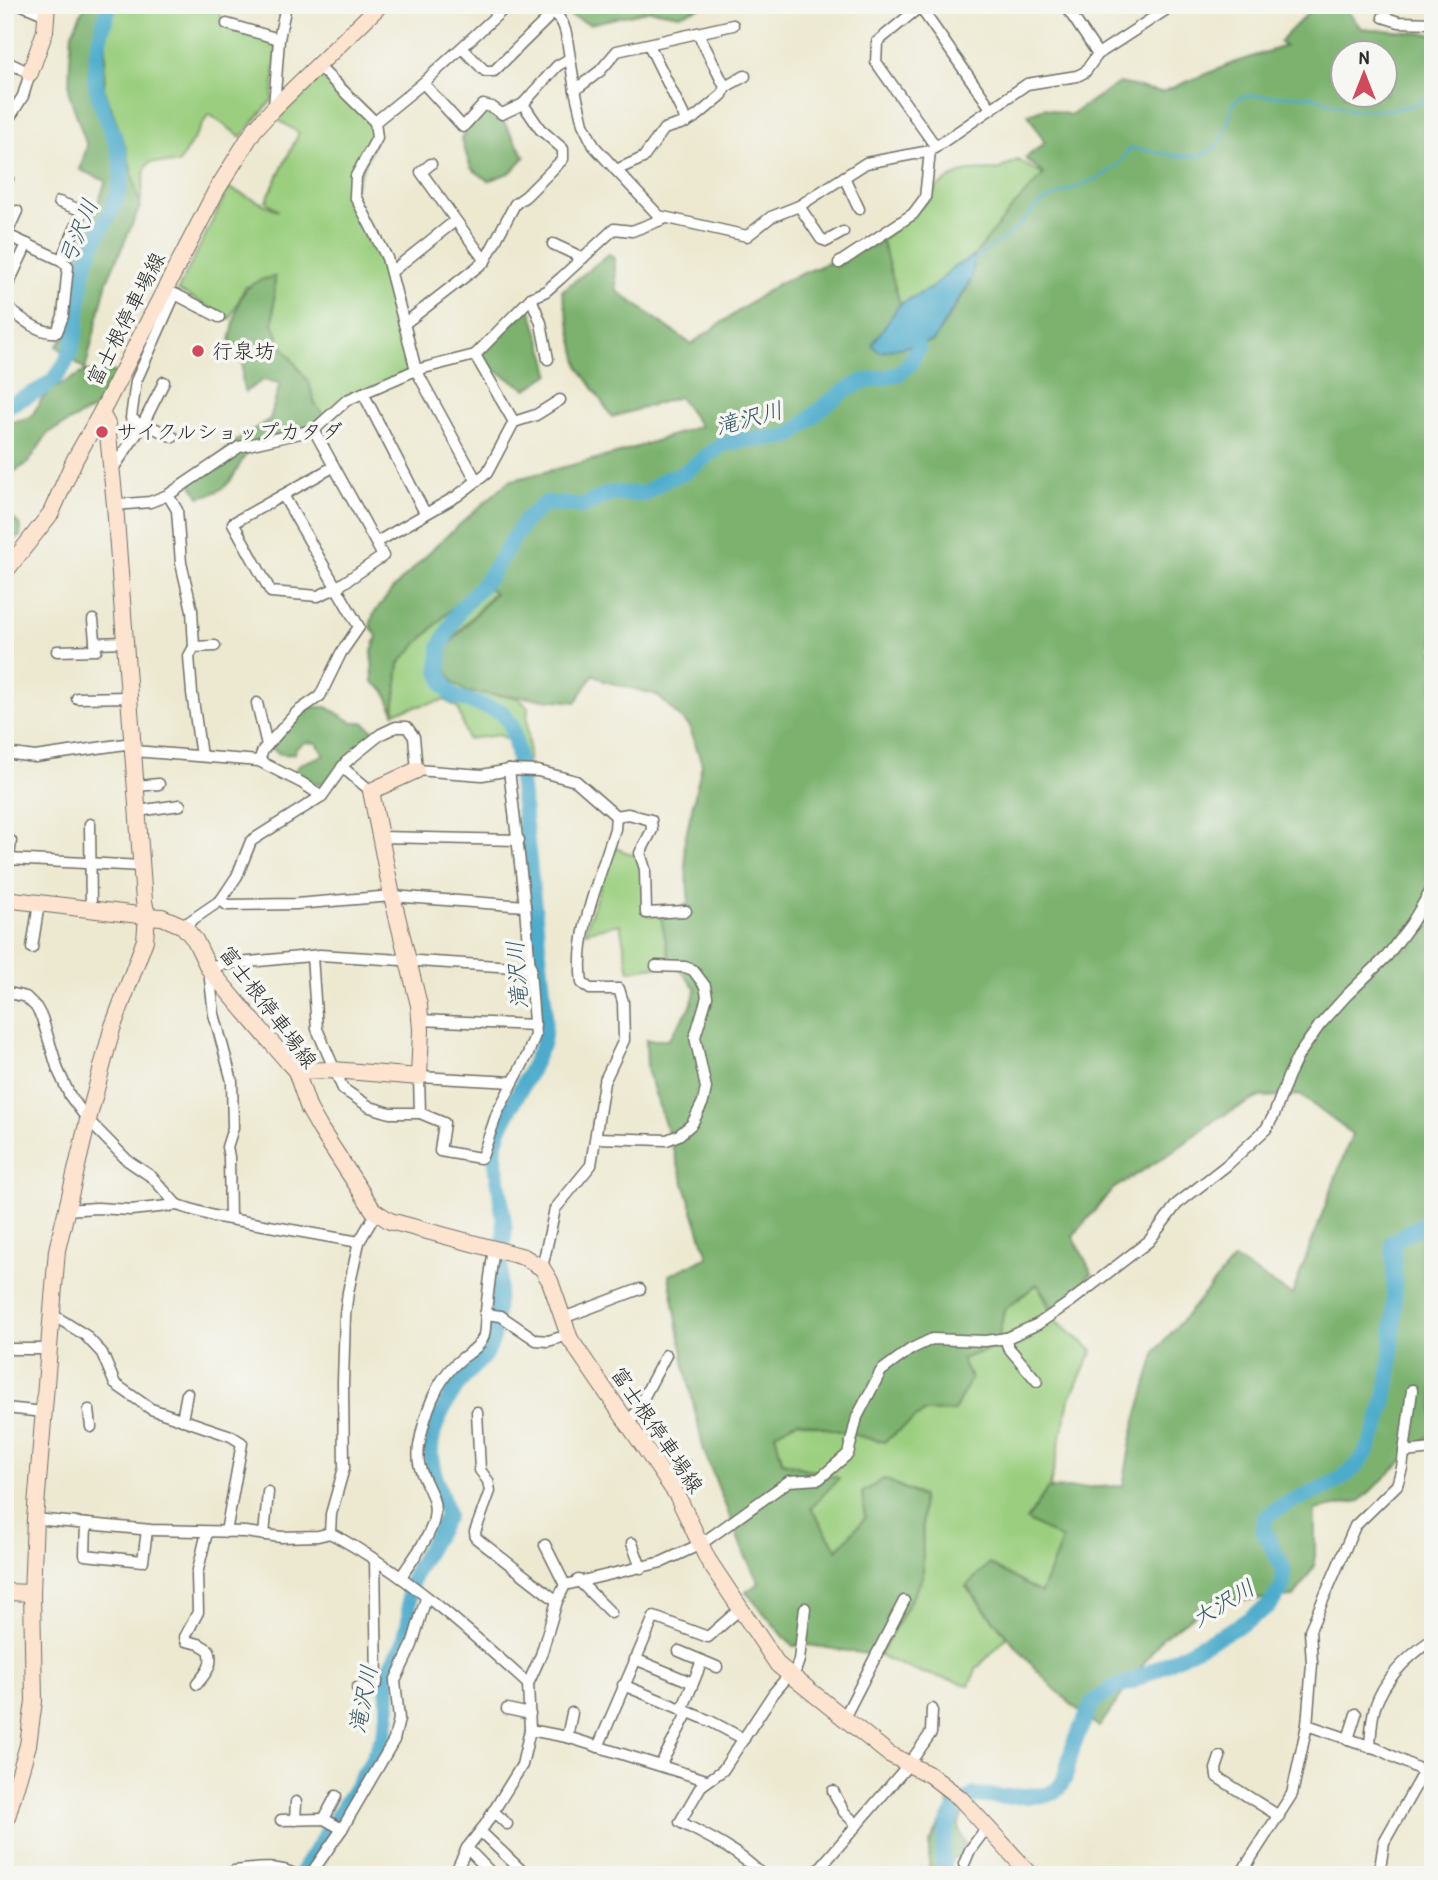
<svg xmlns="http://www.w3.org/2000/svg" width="1438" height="1880" font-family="'Patrick Hand','Klee One',sans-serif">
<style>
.green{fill:#9bcf7f;stroke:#637d55;stroke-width:2}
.forest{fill:#7cb26e;stroke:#546e4c;stroke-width:2;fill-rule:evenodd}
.water{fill:#4daccc;stroke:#3c6c7c;stroke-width:2}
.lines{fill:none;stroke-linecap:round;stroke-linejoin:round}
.stream{stroke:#4daccc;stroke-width:2.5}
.river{stroke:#4daccc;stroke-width:16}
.street-casing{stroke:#6f6e65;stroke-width:13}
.secondary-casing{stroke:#6f6e65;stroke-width:18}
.street{stroke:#fff;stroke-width:10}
.secondary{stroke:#fde4d1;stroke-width:16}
.poi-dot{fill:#d1495b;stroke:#f6f6f2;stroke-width:2.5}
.labels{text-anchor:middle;stroke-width:7;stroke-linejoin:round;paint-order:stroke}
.street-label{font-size:21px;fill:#2b2b2b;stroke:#f6f6f2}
.poi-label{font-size:21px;fill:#2b2b2b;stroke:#f6f6f2;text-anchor:start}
.water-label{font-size:23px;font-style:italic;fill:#375863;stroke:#f6f6f2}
</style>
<rect width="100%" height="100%" fill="#f6f6f2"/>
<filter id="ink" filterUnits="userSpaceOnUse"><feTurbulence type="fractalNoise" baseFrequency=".0143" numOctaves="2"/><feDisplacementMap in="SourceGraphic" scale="14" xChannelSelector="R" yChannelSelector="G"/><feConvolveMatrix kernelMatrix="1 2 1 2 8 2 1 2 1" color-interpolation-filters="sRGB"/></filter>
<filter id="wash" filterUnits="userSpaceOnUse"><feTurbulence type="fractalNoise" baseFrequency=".00686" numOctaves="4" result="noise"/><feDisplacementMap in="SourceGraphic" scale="28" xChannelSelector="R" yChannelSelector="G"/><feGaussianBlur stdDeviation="1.57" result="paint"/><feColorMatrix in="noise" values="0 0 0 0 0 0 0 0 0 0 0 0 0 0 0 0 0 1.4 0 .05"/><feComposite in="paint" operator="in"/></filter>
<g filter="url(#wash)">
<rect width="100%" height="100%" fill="#ede9d1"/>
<g class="green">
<polygon points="116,5 216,5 224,24 277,40 272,100 241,137 209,114 178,164 150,162 145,169 140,207 126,149 104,88 106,39"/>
<polygon points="324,72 375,122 376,137 352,193 384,269 414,369 363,393 326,419 315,404 309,383 281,344 273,324 275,278 245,287 230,319 178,290 229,188 279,211 266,201 299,133 277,119"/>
<polygon points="1018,160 1045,176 1017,204 974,256 952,268 933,287 900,304 879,242 928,201 937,187 951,178 967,171 997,170"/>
<path d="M 478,580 L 494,592 L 446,646 L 444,668 L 455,683 L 468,692 L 518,698 L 528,707 C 525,727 532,745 527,764 L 517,766 L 507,739 L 499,735 L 467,739 L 458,708 L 444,700 L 394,712 L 399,665 L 419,639 Z"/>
<polygon points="613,847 636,856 641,866 647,915 661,916 670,961 668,965 629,971 620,924 585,932"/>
<polygon points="1038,1284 1054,1320 1093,1350 1069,1400 1049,1491 1030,1522 1063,1539 1041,1593 989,1564 966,1587 1007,1637 977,1668 969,1685 916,1671 879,1656 923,1577 922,1496 884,1479 862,1493 865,1518 837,1550 811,1508 838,1478 783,1462 774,1433 798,1421 884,1442 924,1412 954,1411 971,1378 961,1359 997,1347 1004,1310"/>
</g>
<g class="forest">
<polygon points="85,5 116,5 106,39 104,88 126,149 140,207 107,281 85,370 57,346 65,336 71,288 77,268 73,259 87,232 106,181 80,170 87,146 69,93 70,58 72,33"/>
<polygon points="570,5 707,5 679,15 650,10 590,24 568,15 565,10"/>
<path d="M 1316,5 L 1343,5 L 1361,28 L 1433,34 L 1433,1432 L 1360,1501 L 1315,1510 L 1315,1565 L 1294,1597 L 1214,1601 L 1162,1638 L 1099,1727 C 1047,1689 1007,1635 966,1586 L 989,1564 L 1041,1593 L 1062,1540 L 1027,1520 L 1047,1489 L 1123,1486 L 1133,1431 L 1156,1351 L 1234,1259 L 1292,1295 L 1352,1134 L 1300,1095 L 1259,1097 L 1216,1119 L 1174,1151 L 1113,1189 L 1073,1236 L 1092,1273 L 1055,1312 L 1037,1284 L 1004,1310 L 997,1347 L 961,1359 L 971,1379 L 954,1411 L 924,1412 L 884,1442 L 798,1421 L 775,1433 L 782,1462 L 839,1478 L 811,1508 L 837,1550 L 865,1518 L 862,1493 L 884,1479 L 922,1497 L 923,1577 L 879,1656 L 808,1645 L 792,1646 L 746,1592 L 759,1583 L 744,1553 L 704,1451 L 686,1371 L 669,1275 L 708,1257 L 647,1069 L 646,1040 L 668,1040 L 691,1006 L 696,989 L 669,956 L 661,918 L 689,903 L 684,844 L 702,764 L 689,726 L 657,695 L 604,681 L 594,674 L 576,702 L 467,692 L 453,682 L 445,667 L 446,648 L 495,593 L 479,580 L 399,663 L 394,712 L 385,691 L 373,682 L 372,651 L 377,636 L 370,626 L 374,613 L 393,589 L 441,541 L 509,481 L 616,454 L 700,426 L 679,397 L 612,417 L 579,367 L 562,291 L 609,254 L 614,258 L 617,291 L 691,344 L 779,283 L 882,241 L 900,304 L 876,342 L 879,351 L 933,341 L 970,284 L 974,256 L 1012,208 L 1044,174 L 1025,158 L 1045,143 L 1028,114 L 1045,108 L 1070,115 L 1119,83 L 1162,92 L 1233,63 L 1285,46 L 1279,42 ZM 1344,52 L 1386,52 L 1386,94 L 1344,94 Z"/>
<polygon points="481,107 502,119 525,157 511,172 489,181 471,168 461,139"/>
<path d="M 275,277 L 273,323 L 281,344 L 309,383 L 315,404 L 326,419 C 301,432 266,433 246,455 C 242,459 240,465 237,470 C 228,488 218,493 199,497 L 190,481 L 240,438 L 270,419 L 280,383 L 263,380 L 245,392 C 236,369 253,358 230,340 C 239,308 235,281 275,277 Z"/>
<polygon points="530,308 546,357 550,374 527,389 486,365 480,351"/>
<polygon points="107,369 126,378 95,408 48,433 28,463 7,476 5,479 5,419 9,423 31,417 42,399 54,388 84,372"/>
<polygon points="5,511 21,526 20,537 5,540"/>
<path d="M 308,707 L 327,707 L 352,722 L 363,722 L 373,730 L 374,739 L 322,786 C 312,780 303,781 293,773 L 300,764 L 324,755 L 317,743 L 305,742 L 296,748 L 295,753 C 284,756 278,755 271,747 Z"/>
<polygon points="948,1796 967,1803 958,1826 967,1849 967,1858 952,1858 948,1872 950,1875 929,1875 929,1845 949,1807"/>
</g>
<polygon class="water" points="974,256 972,277 933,341 880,352 872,345 900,304 933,287 952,268"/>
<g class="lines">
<path class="stream" d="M 973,262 C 985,247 1002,241 1016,229 C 1025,220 1033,208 1043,202 C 1066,189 1092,184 1113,169 C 1121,163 1124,155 1131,148 C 1160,150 1203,171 1223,138 C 1229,127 1230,112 1235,101 L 1244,96 L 1310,96 L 1352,110 L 1395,109 L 1416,104 L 1433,93"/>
<g class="river">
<path d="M 5,407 C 23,397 47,390 59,373 C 83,341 75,295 87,259 C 97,229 122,203 122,171 C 121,140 100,114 96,84 C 93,57 101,30 110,5"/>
<path d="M 300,1875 L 368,1768 L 383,1737 L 388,1716 L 388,1670 L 403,1645 L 409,1621 L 409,1589 L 416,1570 L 447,1516 C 443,1497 433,1476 431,1457 C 429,1429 447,1398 464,1377 C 478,1360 485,1360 493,1338 L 505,1230 L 494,1149 L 501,1126 L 529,1073 L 542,1045 L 544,1036 L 545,1008 L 517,751 L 512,727 L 502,712 L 453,696 L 445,686 L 439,671 L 440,647 L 458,612 L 489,577 L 526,519 L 546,503 L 583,506 L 610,493 L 644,494 L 666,479 L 684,473 L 722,445 L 741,440 L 785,437 L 792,435 L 824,406 L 846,390 L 862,382 L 896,375 L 908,366 L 918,348"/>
<path d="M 945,1875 C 940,1856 944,1825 956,1809 C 960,1803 969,1799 974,1795 L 1001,1797 L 1047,1795 L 1058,1789 L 1064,1780 L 1074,1743 L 1092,1703 L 1112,1689 L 1133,1681 L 1240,1625 L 1270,1605 L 1283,1586 L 1283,1568 L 1263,1529 L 1265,1518 C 1291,1495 1328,1493 1353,1469 C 1397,1427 1396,1298 1393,1241 L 1433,1219"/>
</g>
</g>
</g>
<g filter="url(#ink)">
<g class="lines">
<defs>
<g id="street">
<polyline points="22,5 46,15"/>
<polyline points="550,5 563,24 566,33 575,90 583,124 594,146 616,170 659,216 747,236 771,217 799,206 866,163 930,151 1027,84 1077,76 1085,72 1098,54 1173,5"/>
<polyline points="922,5 877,42 876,62 936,147"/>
<polyline points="1065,5 1098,54"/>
<polyline points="920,7 990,107"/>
<polyline points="1383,17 1399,22 1433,23"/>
<polyline points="227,24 279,39"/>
<polyline points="698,33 725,87"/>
<polyline points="649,45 687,122"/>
<polyline points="462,48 485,71 494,71 555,11"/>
<polyline points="5,61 30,73 23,96 5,125"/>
<polyline points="317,65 375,122 377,138 356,176 355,196 387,258 416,370 476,480"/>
<polyline points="423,83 463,127 483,105 492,107 502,114 523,104"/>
<polyline points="575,90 600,71 617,51 733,25"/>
<polyline points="274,108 279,39 286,5"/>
<polyline points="375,122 423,83 508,5"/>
<polyline points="431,164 421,172 485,261"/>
<polyline points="616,170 643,158 664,129 687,122 697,116 722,95 725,87 745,76"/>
<polyline points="844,177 859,209"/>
<polyline points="5,178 8,179"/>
<polyline points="59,202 83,211 61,260"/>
<polyline points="799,206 821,239 827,241 843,232"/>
<path d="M 5,234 L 61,260 L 68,266 L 63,316 L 57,332 C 38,334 20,317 5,306"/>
<polyline points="6,235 17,211"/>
<polyline points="553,244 583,258"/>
<polyline points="839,263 913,214 925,198 930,151"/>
<polyline points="391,272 455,221"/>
<polyline points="5,291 27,244"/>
<polyline points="531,298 541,323 548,359"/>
<polyline points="404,324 485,261 515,204 526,196 563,159 563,149 540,129 523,104 557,66 569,59"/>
<polyline points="475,355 531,298 546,291 561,278 614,229 632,231 666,218"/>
<polyline points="164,382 142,426 154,428 173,437"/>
<polyline points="363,393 425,513"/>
<polyline points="314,430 383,556 336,588 318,596 271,592 233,523 333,467"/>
<polyline points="112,470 142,426 131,418 136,381 175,294 219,317"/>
<polyline points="168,495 177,510 181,563 192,610 194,647"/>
<polyline points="115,505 150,502 168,495 239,447 314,430 347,400 416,370 475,355 514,422"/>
<polyline points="377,542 457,496 487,473 514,422 536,415 560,400"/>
<polyline points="95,643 125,642"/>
<polyline points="57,651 96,650 93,620"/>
<polyline points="77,698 129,697"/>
<polyline points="257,703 267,745"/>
<polyline points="134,751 259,761 302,783 322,796"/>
<polyline points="5,753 35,757 132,743"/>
<polyline points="201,756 192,693 189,656 194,647 215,646"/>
<polyline points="259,761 263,750 297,712 320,696 341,653 359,627 283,495"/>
<polyline points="342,767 371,791"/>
<polyline points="509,770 525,906 535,1035 528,1054 497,1113 482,1157 480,1158 440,1151 444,1123 420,1113 419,1077 513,1082"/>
<polyline points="136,786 159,784"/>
<polyline points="138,811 180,805"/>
<polyline points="616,816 628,814 651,820 652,830 640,853 645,869 646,913 686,911"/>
<polyline points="90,824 91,909"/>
<polyline points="380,837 519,840"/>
<polyline points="8,859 142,866"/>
<polyline points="5,888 11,841"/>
<polyline points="221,900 227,905 296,904 392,896 525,906"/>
<path d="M 183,926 L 221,900 L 237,876 L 251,841 L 322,796 L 346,762 L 381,734 L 396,727 L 407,727 L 414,737 L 417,770 L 482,775 L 509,770 L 538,771 L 576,781 L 616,816 L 615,829 C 600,878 575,931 582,983 L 590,989 L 619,989 L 623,1002 L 624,1040 L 604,1082 L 591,1165 L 555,1209 L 542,1268"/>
<polyline points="32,948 39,903"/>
<polyline points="312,956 317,1029 343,1089 370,1107 390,1113 420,1113"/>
<polyline points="209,966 320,955 531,968"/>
<polyline points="209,971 214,1014 232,1081 233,1128 227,1147 229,1157 230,1219"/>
<polyline points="5,992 26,997 36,1007 42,1018 58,1070 70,1096 88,1120 127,1160 152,1177 177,1205"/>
<polyline points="420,1020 535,1025"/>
<polyline points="596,1138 667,1140 679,1135 692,1124 703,1102 706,1088 695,1037 707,997 705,986 693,970 685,967 656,966"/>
<polyline points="65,1210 97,1208 131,1210 177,1205 213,1216 359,1242"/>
<path d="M 376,1213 L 359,1242 L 348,1292 L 345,1315 L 343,1383 L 344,1468 L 331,1514 L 330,1533 C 404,1572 466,1628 528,1684"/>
<polyline points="485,1314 501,1316 536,1340 548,1341 569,1335"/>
<polyline points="53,1315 85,1335 102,1353 115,1384 151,1409 231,1436 242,1443 226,1532"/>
<polyline points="563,1318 640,1289"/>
<polyline points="1005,1338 1008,1347 1037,1381"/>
<polyline points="5,1349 50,1349"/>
<polyline points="5,1408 44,1412"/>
<polyline points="89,1410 91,1427"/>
<polyline points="477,1412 480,1470 488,1481 490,1491 475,1532 476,1538 557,1601"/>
<polyline points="182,1420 187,1393"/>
<polyline points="629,1425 666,1355"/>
<polyline points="1404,1452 1433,1449"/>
<polyline points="665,1478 686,1465"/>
<polyline points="35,1519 151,1530 245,1532 281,1537 318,1536 330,1533"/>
<polyline points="86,1524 85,1555 143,1561 147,1530"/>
<polyline points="264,1535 268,1492"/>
<polyline points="632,1543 641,1568"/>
<polyline points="545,1545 565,1585"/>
<path d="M 401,1577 C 415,1554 444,1524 432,1496 C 424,1476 416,1469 419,1446 C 424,1416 436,1379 460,1360 C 468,1353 478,1349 483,1338 C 486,1331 485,1320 486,1312 C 488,1291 491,1269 494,1248"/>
<polyline points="578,1580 611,1613"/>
<polyline points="679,1651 717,1667"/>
<polyline points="635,1659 693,1683"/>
<polyline points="793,1678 799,1660 805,1608"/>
<path d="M 197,1684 C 206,1673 214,1665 209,1650 L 199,1644 L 186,1641 L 185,1637 L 198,1612 L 197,1574 L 207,1532"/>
<polyline points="623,1685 710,1721 744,1739"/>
<polyline points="357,1688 369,1689 377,1683 375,1559"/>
<polyline points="507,1709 530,1714"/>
<polyline points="682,1710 702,1661"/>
<polyline points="844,1718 904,1601"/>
<polyline points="1307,1725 1378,1749 1433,1776"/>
<polyline points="530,1730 567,1737 706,1780"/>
<polyline points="567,1737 572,1713"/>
<polyline points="1348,1739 1356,1714"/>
<polyline points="598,1747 654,1617 708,1637 740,1609"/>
<path d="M 1370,1747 C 1371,1734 1371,1719 1375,1707 C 1385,1677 1408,1656 1433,1639"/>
<polyline points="1220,1757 1216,1769 1217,1777 1279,1816"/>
<polyline points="662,1762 688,1712"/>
<polyline points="833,1791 844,1812 857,1825"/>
<polyline points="493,1811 507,1824"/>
<polyline points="324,1819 336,1796"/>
<polyline points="281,1820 324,1819 342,1829"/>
<polyline points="295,1820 296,1802"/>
<polyline points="480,1831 522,1871"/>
<polyline points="467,1848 493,1875"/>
<polyline points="964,1864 970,1850 987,1827"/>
<path d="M 234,1871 C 253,1869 279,1864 296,1875"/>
<polyline points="310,1875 342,1829 394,1740 399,1719 395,1681 412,1645 426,1598"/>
<polyline points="454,1875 467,1848 485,1825 522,1765 530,1730 528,1684 541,1655 557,1601 565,1585 662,1562 701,1544 789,1481 819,1479 848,1454 857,1417 881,1371 911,1349 932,1339 985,1341 1007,1338 1038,1324 1070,1302 1149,1241 1177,1204 1227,1165 1266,1129 1274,1115 1288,1077 1298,1056 1319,1026 1346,996 1387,956 1411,924 1433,887"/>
<path d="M 762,1875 C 739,1851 709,1837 680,1822 L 701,1786 L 723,1770 L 773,1694 L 789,1675"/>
<polyline points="814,1875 909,1764 931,1733 932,1709"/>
<polyline points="1240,1875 1292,1794 1307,1725 1312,1664 1310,1630 1355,1526 1397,1485 1402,1468 1412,1390"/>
<polyline points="1379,1875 1384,1842 1424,1771 1433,1747"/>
</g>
<g id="secondary">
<polyline points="380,5 274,108 254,130 216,191 101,413 107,424 115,505 144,901 147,916 162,917 183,926 195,940 209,969 288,1062 296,1071 309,1109 321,1130 373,1210 390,1221 524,1257 542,1268 550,1281 570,1339 677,1495 708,1560 778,1665 889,1754 930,1775 960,1798 1031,1875"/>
<polyline points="30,73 45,31 47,5"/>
<polyline points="5,572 51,513 75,459 101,413"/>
<polyline points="5,899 147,916 145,940 112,1029 88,1120 57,1250 35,1519 32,1593 34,1701 28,1745 5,1824"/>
<polyline points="296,1071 334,1070 419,1077 421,1030 419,1005 392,896 371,791 417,770"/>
<polyline points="5,1592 32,1593"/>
</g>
</defs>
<use href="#street" class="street-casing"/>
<use href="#secondary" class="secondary-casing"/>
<use href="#street" class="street"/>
<use href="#secondary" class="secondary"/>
</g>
</g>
<g class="poi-dot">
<circle cx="198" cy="351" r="7"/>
<circle cx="102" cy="432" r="7"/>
</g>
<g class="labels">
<g class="street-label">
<text transform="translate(126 319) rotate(-63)" y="7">富士根停車場線</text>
<text transform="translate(268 1007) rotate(53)" y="7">富士根停車場線</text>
<text transform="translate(657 1430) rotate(56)" y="7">富士根停車場線</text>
</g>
<g class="poi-label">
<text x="212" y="358">行泉坊</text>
<text x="116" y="439">サイクルショップカタダ</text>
</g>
<g class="water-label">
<text transform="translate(78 232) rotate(-68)" y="8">弓沢川</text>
<text transform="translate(749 418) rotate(-15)" y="8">滝沢川</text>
<text transform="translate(517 975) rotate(-94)" y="8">滝沢川</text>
<text transform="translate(1223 1603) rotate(-31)" y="8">大沢川</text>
<text transform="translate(363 1699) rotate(-79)" y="8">滝沢川</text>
</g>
</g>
<rect width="1438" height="1880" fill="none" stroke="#f6f6f2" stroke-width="28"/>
<g transform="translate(1364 74)"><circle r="33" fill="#f6f6f2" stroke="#a5a5a2" stroke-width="2"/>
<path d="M0-5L12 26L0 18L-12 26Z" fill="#d1495b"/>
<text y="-10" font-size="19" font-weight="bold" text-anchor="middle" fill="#2b2b2b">N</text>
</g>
</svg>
